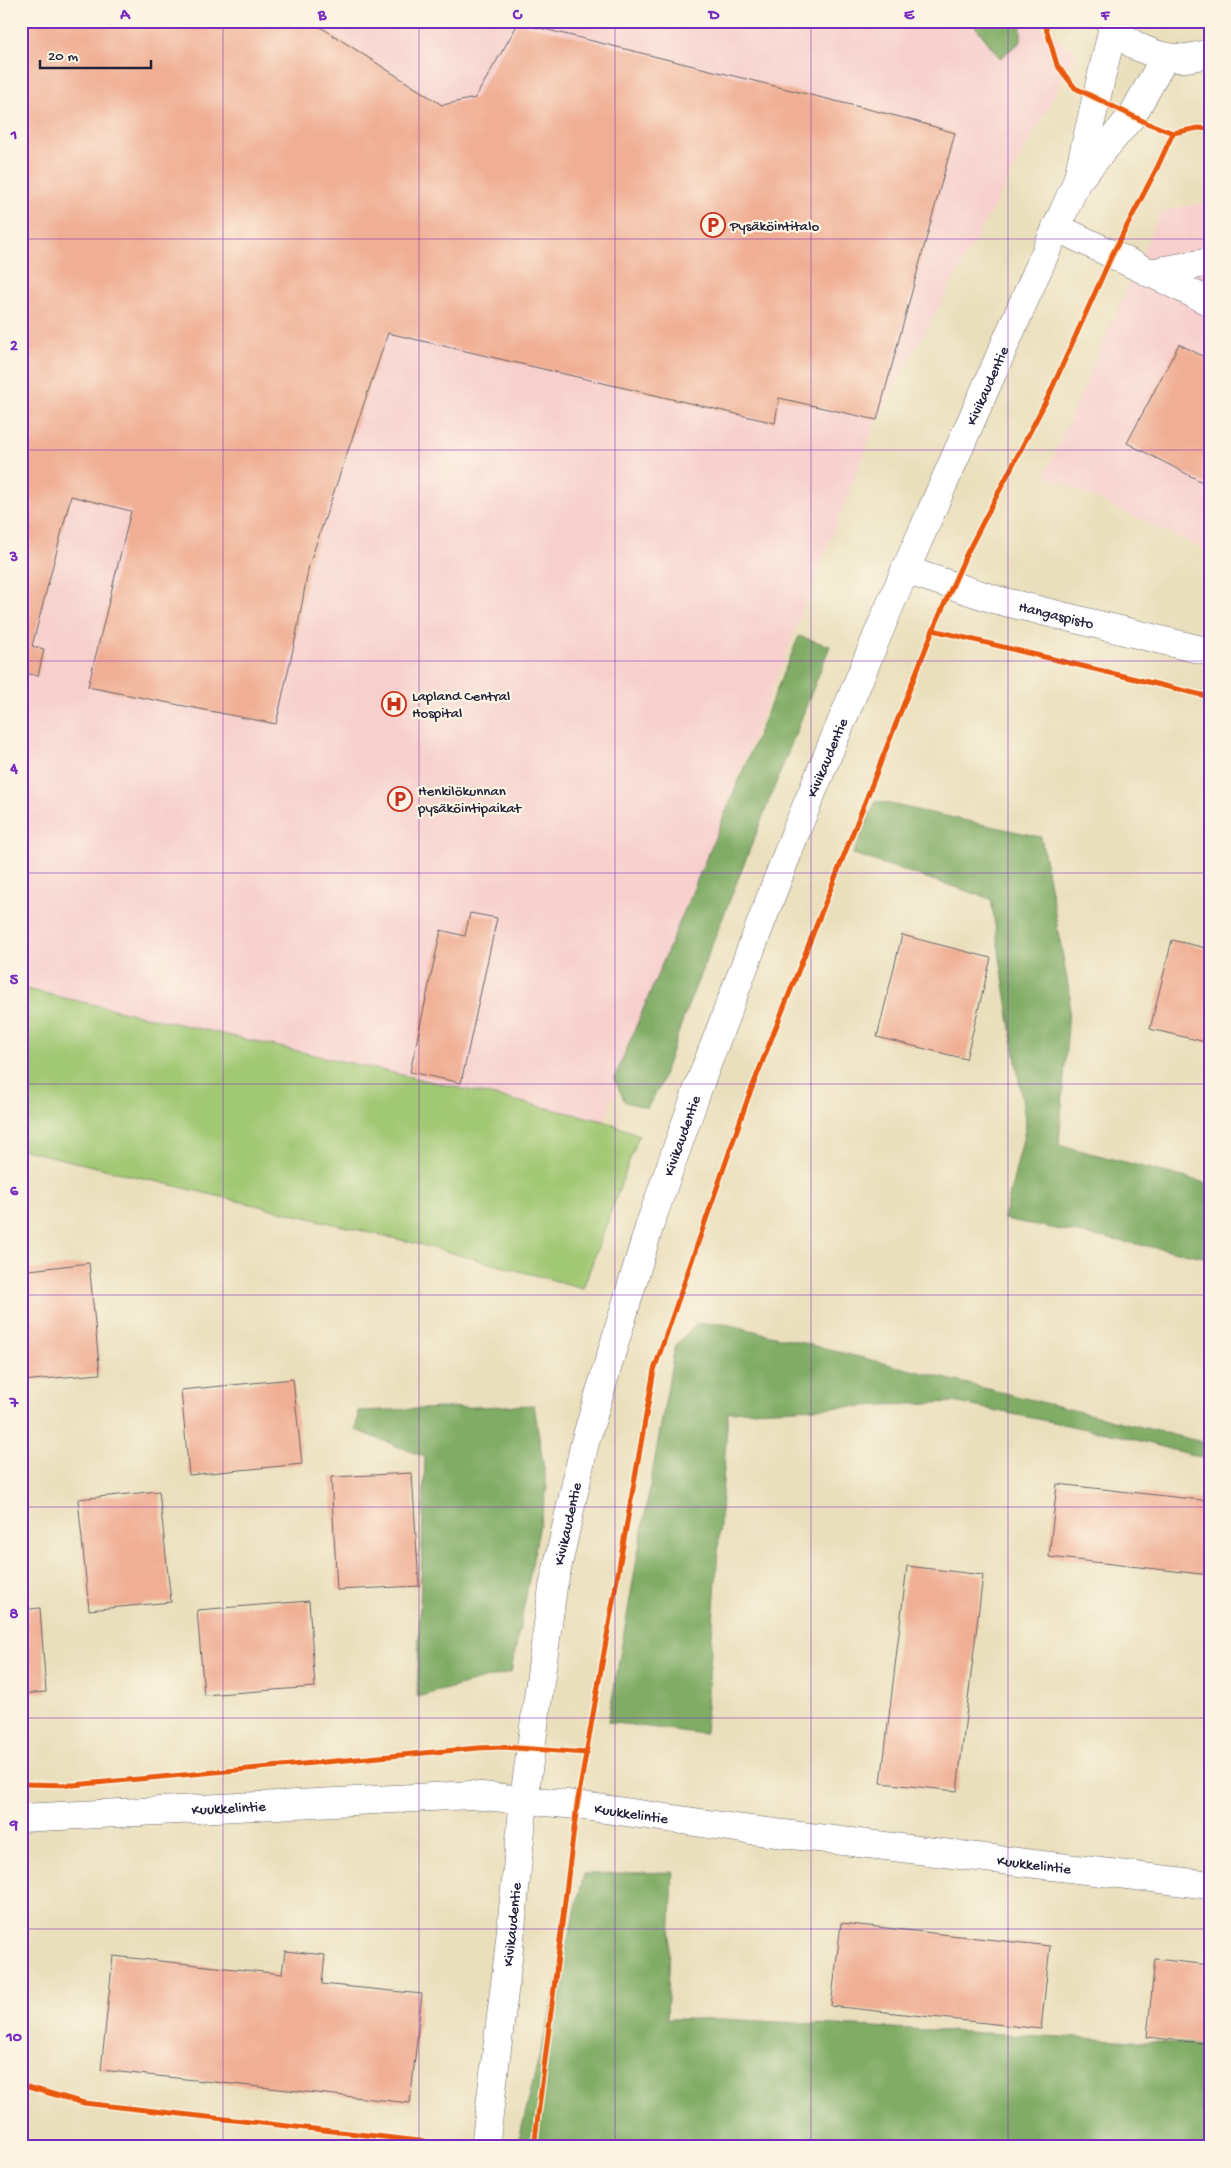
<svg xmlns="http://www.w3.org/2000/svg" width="1231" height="2168" font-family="'Gochi Hand',sans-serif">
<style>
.built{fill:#f7d0ce}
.green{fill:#a1c873;stroke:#627557}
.forest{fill:#80ac65;stroke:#516750}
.building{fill:#f0af94}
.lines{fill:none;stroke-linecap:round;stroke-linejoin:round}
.minor-casing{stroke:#686468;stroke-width:29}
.minor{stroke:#fff;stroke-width:28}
.cycleway-casing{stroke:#fcf5e5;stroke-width:8}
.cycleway{stroke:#e8590c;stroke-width:5}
.grid{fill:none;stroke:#7b2cbf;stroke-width:1;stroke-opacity:0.55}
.labels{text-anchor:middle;stroke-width:4.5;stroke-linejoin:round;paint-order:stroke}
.poi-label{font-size:15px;fill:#22223b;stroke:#fcf5e5;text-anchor:start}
.street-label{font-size:15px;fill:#22223b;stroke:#fcf5e5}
.neatline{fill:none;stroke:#7b2cbf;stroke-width:2}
.grid-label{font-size:16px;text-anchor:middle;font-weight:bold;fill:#7b2cbf}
</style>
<rect width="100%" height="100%" fill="#fcf5e5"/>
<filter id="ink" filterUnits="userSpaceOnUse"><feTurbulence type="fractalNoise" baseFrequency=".02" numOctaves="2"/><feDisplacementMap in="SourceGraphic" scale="10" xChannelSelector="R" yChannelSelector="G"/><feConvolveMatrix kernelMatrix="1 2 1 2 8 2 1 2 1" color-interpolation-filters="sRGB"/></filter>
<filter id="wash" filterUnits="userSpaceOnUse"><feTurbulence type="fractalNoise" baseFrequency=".0096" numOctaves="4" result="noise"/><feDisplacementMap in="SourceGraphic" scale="20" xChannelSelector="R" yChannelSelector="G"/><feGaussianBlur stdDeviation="1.12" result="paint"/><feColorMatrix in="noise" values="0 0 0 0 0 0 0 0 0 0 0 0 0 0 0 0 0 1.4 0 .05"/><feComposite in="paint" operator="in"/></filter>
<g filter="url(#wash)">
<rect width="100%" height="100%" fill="#eadfbc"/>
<g class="built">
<polygon points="21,21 1030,21 1078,52 877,420 604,1121 21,988"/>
<polygon points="1210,202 1210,552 1045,475 1161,211"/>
</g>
<polygon class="green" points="21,988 604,1121 639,1135 583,1288 422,1245 21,1149"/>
<g class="forest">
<polygon points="971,21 1021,21 1021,42 1000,58"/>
<polygon points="799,636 830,646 686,1011 659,1088 647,1108 625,1102 614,1079"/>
<polygon points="876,801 1041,837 1070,996 1059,1145 1210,1184 1210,1258 1004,1219 1026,1126 991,899 853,854"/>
<polygon points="722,1323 1210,1444 1210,1460 1126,1437 953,1402 728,1412 705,1734 608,1722 675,1346 696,1324"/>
<polygon points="534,1405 547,1488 511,1672 417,1697 425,1457 356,1430 358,1411"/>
<polygon points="673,1872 667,2019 723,2019 1210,2045 1210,2147 517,2147 584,1874"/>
</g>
<g id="blocks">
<g class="building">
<polygon points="21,21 311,21 442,105 475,98 518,24 544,29 908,119 955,133 877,420 779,398 775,423 388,333 309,565 296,636 276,724 88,687 131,511 71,496 32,646 44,649 38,676 21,672"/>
<polygon points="1179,344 1210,360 1210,486 1127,443"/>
<polygon points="470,913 497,918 461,1083 410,1072 441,930 465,936"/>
<polygon points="902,935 991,958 966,1059 877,1037"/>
<polygon points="1172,940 1210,949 1210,1043 1150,1029"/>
<polygon points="89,1263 100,1374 21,1381 21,1271"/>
<polygon points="293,1379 302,1464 189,1475 181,1390"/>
<polygon points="412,1473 419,1586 337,1590 331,1477"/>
<polygon points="1057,1484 1210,1501 1210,1575 1049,1557"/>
<polygon points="159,1491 171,1602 89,1610 78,1499"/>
<polygon points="907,1566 983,1575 957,1791 881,1783"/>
<polygon points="309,1601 315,1687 204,1695 197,1610"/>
<polygon points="40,1608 46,1692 21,1694 21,1610"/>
<polygon points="841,1923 1050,1946 1041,2029 831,2006"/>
<polygon points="285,1951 325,1955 322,1984 422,1994 410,2103 101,2070 113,1956 282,1974"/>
<polygon points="1155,1959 1210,1965 1210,2044 1147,2037"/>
</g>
</g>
</g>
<g filter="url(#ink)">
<use href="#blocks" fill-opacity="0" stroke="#686468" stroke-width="1"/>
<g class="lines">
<defs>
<g id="minor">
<path d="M 1109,21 C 1124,45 1159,60 1187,58 C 1194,57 1202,55 1210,53"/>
<polyline points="1078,180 1132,116 1165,57"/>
<polyline points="1056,227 1210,302"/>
<polyline points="1149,273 1210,262"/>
<path id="s1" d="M 905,570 L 997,600 L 1210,652"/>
<path id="s2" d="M 21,1818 L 471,1795 L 577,1805 L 743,1829 L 1210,1885"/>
<path id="s3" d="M 485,2147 L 508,1959 L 524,1799 L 553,1587 L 585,1442 L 650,1224 L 701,1080 L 796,831 L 893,598 L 1077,181 L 1113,27"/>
</g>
</defs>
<use href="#minor" class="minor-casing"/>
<use href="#minor" class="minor"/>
<defs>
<g id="cycleway">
<polyline points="1044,21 1057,65 1075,88 1147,123 1173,133 1198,128 1210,129"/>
<polyline points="933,630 1210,697"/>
<polyline points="21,1784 73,1785 478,1748 503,1747 587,1753"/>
<polyline points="21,2085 84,2103 472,2147"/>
<polyline points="534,2147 577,1805 654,1370 748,1098 933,630 966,555 1049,395 1112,255 1157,168 1173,133"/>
</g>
</defs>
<use href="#cycleway" class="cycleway-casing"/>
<use href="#cycleway" class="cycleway"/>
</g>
</g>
<path class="grid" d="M 223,21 L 223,2147M 419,21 L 419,2147M 615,21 L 615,2147M 811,21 L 811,2147M 1008,21 L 1008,2147M 21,239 L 1210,239M 21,450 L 1210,450M 21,661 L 1210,661M 21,873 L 1210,873M 21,1084 L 1210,1084M 21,1295 L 1210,1295M 21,1507 L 1210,1507M 21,1718 L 1210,1718M 21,1929 L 1210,1929"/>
<defs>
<symbol id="parking-ring" viewBox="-11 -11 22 22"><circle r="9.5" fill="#fcf5e5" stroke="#c8321e" stroke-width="1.5"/><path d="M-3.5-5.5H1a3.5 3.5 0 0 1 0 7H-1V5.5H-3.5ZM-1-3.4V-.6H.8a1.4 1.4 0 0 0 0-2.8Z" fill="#c8321e"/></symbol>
<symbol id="hospital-ring" viewBox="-11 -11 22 22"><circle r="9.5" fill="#fcf5e5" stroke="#c8321e" stroke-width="1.5"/><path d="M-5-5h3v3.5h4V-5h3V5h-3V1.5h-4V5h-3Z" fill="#c8321e"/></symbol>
</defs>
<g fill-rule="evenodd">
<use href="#parking-ring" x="699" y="211" width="28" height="28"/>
<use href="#hospital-ring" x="380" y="690" width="28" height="28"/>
<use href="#parking-ring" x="386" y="785" width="28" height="28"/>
</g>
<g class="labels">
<g class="poi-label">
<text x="730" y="230">Pysäköintitalo</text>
<text x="412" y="700">Lapland Central<tspan x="412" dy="17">Hospital</tspan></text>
<text x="418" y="795">Henkilökunnan<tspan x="418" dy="17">pysäköintipaikat</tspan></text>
</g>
<g class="street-label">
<text dy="5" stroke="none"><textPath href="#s3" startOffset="1844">Kivikaudentie</textPath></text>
<text dy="5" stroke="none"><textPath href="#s1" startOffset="158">Hangaspisto</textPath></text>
<text dy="5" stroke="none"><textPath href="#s3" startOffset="1439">Kivikaudentie</textPath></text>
<text dy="5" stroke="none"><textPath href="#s3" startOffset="1034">Kivikaudentie</textPath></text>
<text dy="5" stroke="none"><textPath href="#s3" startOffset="629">Kivikaudentie</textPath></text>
<text dy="5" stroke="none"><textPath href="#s2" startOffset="208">Kuukkelintie</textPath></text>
<text dy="5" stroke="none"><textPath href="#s2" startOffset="612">Kuukkelintie</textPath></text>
<text dy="5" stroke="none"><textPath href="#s2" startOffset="1018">Kuukkelintie</textPath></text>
<text dy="5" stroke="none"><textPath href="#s3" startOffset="224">Kivikaudentie</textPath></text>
</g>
</g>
<rect width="1231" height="2168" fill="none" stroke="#fcf5e5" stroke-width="55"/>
<path d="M40 60v8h111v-8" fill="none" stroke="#22223b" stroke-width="2.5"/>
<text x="48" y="60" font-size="15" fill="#22223b" stroke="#fcf5e5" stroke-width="4" paint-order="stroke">20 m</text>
<rect x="28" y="28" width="1176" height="2112" class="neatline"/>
<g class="grid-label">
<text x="125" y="19">A</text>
<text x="322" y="19">B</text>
<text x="517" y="19">C</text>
<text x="714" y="19">D</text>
<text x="909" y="19">E</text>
<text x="1105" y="19">F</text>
<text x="14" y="139">1</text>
<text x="14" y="350">2</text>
<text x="14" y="561">3</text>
<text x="14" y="773">4</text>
<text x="14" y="984">5</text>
<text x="14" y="1195">6</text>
<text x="14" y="1407">7</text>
<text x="14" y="1618">8</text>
<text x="14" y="1829">9</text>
<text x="14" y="2041">10</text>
</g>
</svg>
